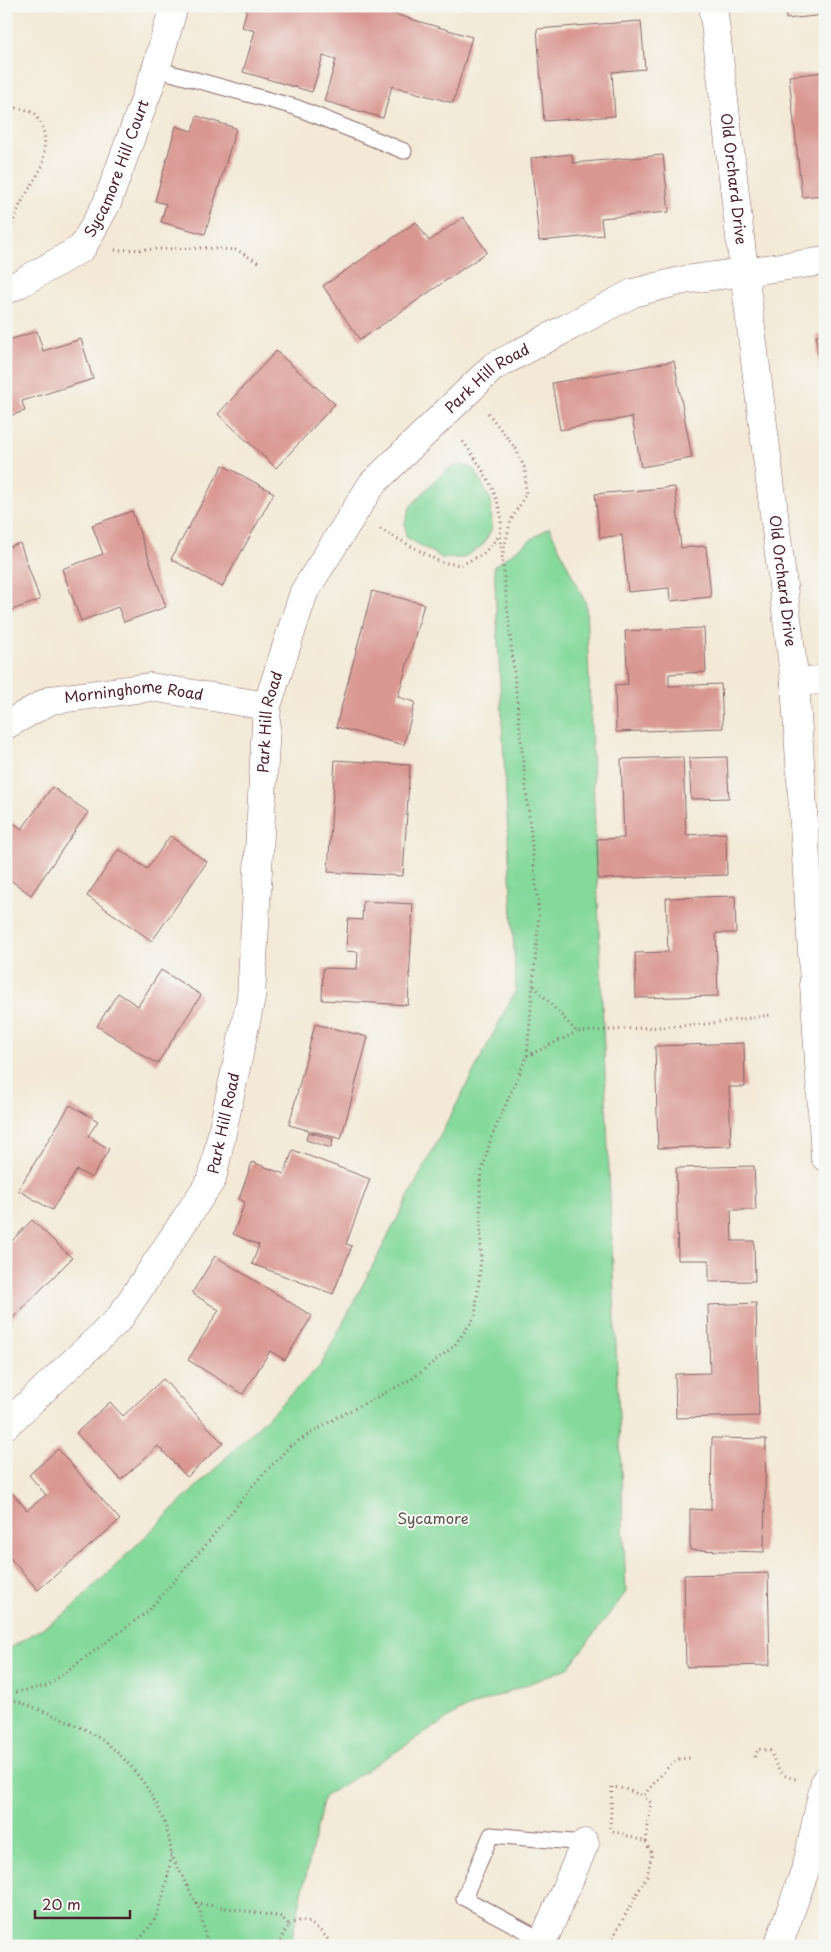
<svg xmlns="http://www.w3.org/2000/svg" width="831" height="1952" font-family="'Playpen Sans',sans-serif">
<style>
.green{fill:#84d99b;stroke:#677c63}
.building{fill:#d99791}
.lines{fill:none;stroke-linecap:round;stroke-linejoin:round}
.service-casing{stroke:#856667;stroke-width:17}
.minor-casing{stroke:#856667;stroke-width:29}
.path{stroke:#856667;stroke-width:3;stroke-dasharray:1 4;stroke-linecap:butt}
.service{stroke:#fff;stroke-width:15}
.minor{stroke:#fff;stroke-width:28}
.labels{text-anchor:middle;stroke-width:4;stroke-linejoin:round;paint-order:stroke}
.street-label{font-size:15px;fill:#4a1f2b;stroke:#f6f6f2}
.park-label{font-size:15px;fill:#5b574d;stroke:#f6f6f2}
</style>
<rect width="100%" height="100%" fill="#f6f6f2"/>
<filter id="ink" filterUnits="userSpaceOnUse"><feTurbulence type="fractalNoise" baseFrequency=".02" numOctaves="2"/><feDisplacementMap in="SourceGraphic" scale="10" xChannelSelector="R" yChannelSelector="G"/><feConvolveMatrix kernelMatrix="1 2 1 2 8 2 1 2 1" color-interpolation-filters="sRGB"/></filter>
<filter id="wash" filterUnits="userSpaceOnUse"><feTurbulence type="fractalNoise" baseFrequency=".0096" numOctaves="4" result="noise"/><feDisplacementMap in="SourceGraphic" scale="20" xChannelSelector="R" yChannelSelector="G"/><feGaussianBlur stdDeviation="1.12" result="paint"/><feColorMatrix in="noise" values="0 0 0 0 0 0 0 0 0 0 0 0 0 0 0 0 0 1.4 0 .05"/><feComposite in="paint" operator="in"/></filter>
<g filter="url(#wash)">
<rect width="100%" height="100%" fill="#f3e9d6"/>
<g class="green">
<polygon points="462,464 475,470 491,501 492,528 483,545 463,558 442,558 406,537 405,523 410,507 435,480 448,469"/>
<polygon points="549,527 586,604 626,1592 568,1668 460,1711 324,1797 290,1946 6,1946 6,1651 68,1612 321,1365 516,990 494,566"/>
</g>
<g id="blocks">
<g class="building">
<polygon points="6,6 18,6 6,13"/>
<polygon points="248,6 367,6 472,37 453,103 392,86 383,118 324,101 336,60 323,56 312,92 243,72 255,31 242,27"/>
<polygon points="785,6 825,6 825,15 786,19"/>
<polygon points="641,21 645,69 612,72 615,116 544,121 537,29"/>
<polygon points="825,72 825,195 802,197 789,76"/>
<polygon points="197,116 236,128 205,234 161,222 166,204 155,201 176,126 192,131"/>
<polygon points="572,154 573,163 663,155 669,212 601,218 603,235 539,241 531,158"/>
<polygon points="463,217 487,252 360,340 323,286 416,222 429,241"/>
<polygon points="37,331 43,351 81,339 93,379 22,401 25,411 6,417 6,341"/>
<polygon points="825,334 825,408 823,408 816,335"/>
<polygon points="276,351 335,404 276,468 218,414"/>
<polygon points="674,361 692,458 641,467 632,417 560,430 552,383"/>
<polygon points="223,465 274,493 222,587 171,559"/>
<polygon points="675,487 681,548 706,546 711,597 670,601 669,588 628,592 622,535 600,538 595,494"/>
<polygon points="132,511 166,607 124,622 118,607 81,621 62,569 103,554 92,525"/>
<polygon points="20,543 40,600 6,612 6,548"/>
<polygon points="372,591 424,604 398,697 415,702 404,745 336,727"/>
<polygon points="704,628 706,672 669,674 669,686 721,684 723,728 616,732 615,685 628,684 625,631"/>
<polygon points="683,757 686,835 726,833 727,875 598,879 597,839 624,838 621,759"/>
<polygon points="727,757 729,798 691,799 689,758"/>
<polygon points="335,760 410,765 403,876 328,872"/>
<polygon points="52,787 88,812 31,895 6,877 6,818 22,829"/>
<polygon points="170,836 207,862 152,941 87,896 119,849 147,869"/>
<polygon points="735,896 736,933 716,933 718,996 636,998 635,953 668,952 666,898"/>
<polygon points="363,901 413,904 408,1005 322,1000 323,968 357,969 358,952 346,951 348,919 362,920"/>
<polygon points="161,970 201,995 157,1064 97,1026 118,993 138,1006"/>
<polygon points="315,1024 368,1037 341,1139 289,1125"/>
<polygon points="744,1043 745,1087 729,1087 731,1146 658,1148 655,1046"/>
<polygon points="70,1105 98,1121 88,1136 109,1149 92,1178 77,1170 52,1210 18,1190"/>
<polygon points="308,1132 333,1139 331,1148 306,1140"/>
<polygon points="293,1150 370,1179 346,1244 352,1246 333,1294 252,1264 259,1245 233,1234 245,1202 239,1199 252,1162 284,1174"/>
<polygon points="754,1166 756,1210 731,1210 732,1241 754,1241 755,1281 709,1282 709,1260 678,1260 676,1168"/>
<polygon points="32,1220 72,1258 6,1325 6,1247"/>
<polygon points="215,1256 312,1316 285,1360 270,1351 243,1394 188,1360 219,1310 192,1293"/>
<polygon points="756,1303 759,1416 676,1418 675,1374 710,1373 708,1305"/>
<polygon points="163,1379 223,1443 187,1477 158,1446 121,1480 76,1433 110,1402 123,1416"/>
<polygon points="712,1438 766,1439 764,1552 690,1550 690,1509 711,1510"/>
<polygon points="58,1449 120,1520 38,1590 6,1553 6,1490 8,1488 27,1510 46,1495 29,1475"/>
<polygon points="768,1573 770,1665 686,1667 684,1575"/>
</g>
</g>
</g>
<g filter="url(#ink)">
<use href="#blocks" fill-opacity="0" stroke="#856667" stroke-width="1"/>
<g class="lines">
<defs>
<g id="service">
<polyline points="156,69 295,107 404,151"/>
<polyline points="544,1941 464,1898 491,1835 585,1843"/>
</g>
<g id="minor">
<path id="s1" d="M 713,6 L 744,271 L 795,683 L 825,1157"/>
<path id="s2" d="M 6,290 L 19,284 L 82,248 L 107,203 L 156,69 L 174,6"/>
<polyline points="795,683 825,679"/>
<path id="s3" d="M 6,725 L 51,700 L 151,687 L 267,706"/>
<path id="s4" d="M 6,1425 L 119,1319 L 212,1179 L 251,998 L 267,706 L 304,592 L 372,484 L 493,367 L 633,293 L 684,280 L 825,261"/>
<polyline points="541,1946 585,1843"/>
<polyline points="778,1946 807,1865 825,1781"/>
</g>
</defs>
<use href="#service" class="service-casing"/>
<use href="#minor" class="minor-casing"/>
<g class="path">
<polyline points="6,106 27,110 35,114 43,128 45,139 43,165 20,205 6,239"/>
<polyline points="115,250 205,248 237,250 259,263"/>
<polyline points="488,413 516,449 525,469 526,494 511,520 503,553"/>
<polyline points="380,529 440,562 461,565 483,554 499,536"/>
<polyline points="534,986 577,1032 707,1024 771,1015"/>
<polyline points="527,1056 577,1032"/>
<polyline points="6,1647 8,1649 6,1671"/>
<path d="M 6,1694 L 47,1686 L 147,1612 L 204,1547 L 254,1484 L 290,1446 L 338,1417 L 412,1379 L 454,1346 L 475,1317 L 481,1260 L 480,1178 L 491,1138 L 527,1056 L 539,914 L 500,536 C 500,530 502,522 501,516 C 496,488 478,461 461,439"/>
<path d="M 6,1697 C 32,1707 59,1716 84,1729 C 126,1750 167,1804 171,1852 C 172,1864 160,1911 153,1922 C 148,1930 140,1938 134,1946"/>
<path d="M 755,1757 L 758,1749 L 770,1751 C 778,1767 776,1775 796,1779"/>
<polyline points="610,1828 612,1787 625,1789 643,1796 669,1766 678,1759 690,1758"/>
<polyline points="613,1831 646,1842 651,1803 643,1796"/>
<polyline points="171,1854 200,1911 208,1946"/>
<polyline points="196,1903 282,1917 289,1925 283,1934 279,1946"/>
<path d="M 289,1925 C 292,1923 297,1921 301,1921 C 311,1920 329,1937 331,1946"/>
<path d="M 31,1946 C 45,1938 61,1937 74,1946"/>
<polyline points="337,1946 350,1944 377,1946"/>
<polyline points="608,1946 647,1876 652,1854 646,1842"/>
</g>
<use href="#service" class="service"/>
<use href="#minor" class="minor"/>
</g>
</g>
<g class="labels">
<g class="street-label">
<text dy="5" stroke="none"><textPath href="#s2" startOffset="174">Sycamore Hill Court</textPath></text>
<text dy="5" stroke="none"><textPath href="#s1" startOffset="174">Old Orchard Drive</textPath></text>
<text dy="5" stroke="none"><textPath href="#s4" startOffset="1205">Park Hill Road</textPath></text>
<text dy="5" stroke="none"><textPath href="#s1" startOffset="579">Old Orchard Drive</textPath></text>
<text dy="5" stroke="none"><textPath href="#s3" startOffset="135">Morninghome Road</textPath></text>
<text dy="5" stroke="none"><textPath href="#s4" startOffset="785">Park Hill Road</textPath></text>
<text dy="5" stroke="none"><textPath href="#s4" startOffset="380">Park Hill Road</textPath></text>
</g>
<g class="park-label">
<text x="433" y="1524">Sycamore</text>
</g>
</g>
<rect width="831" height="1952" fill="none" stroke="#f6f6f2" stroke-width="25"/>
<path d="M35 1910v8h95v-8" fill="none" stroke="#4a1f2b" stroke-width="2.5"/>
<text x="42" y="1910" font-size="15" fill="#4a1f2b" stroke="#f6f6f2" stroke-width="4" paint-order="stroke">20 m</text>
</svg>
